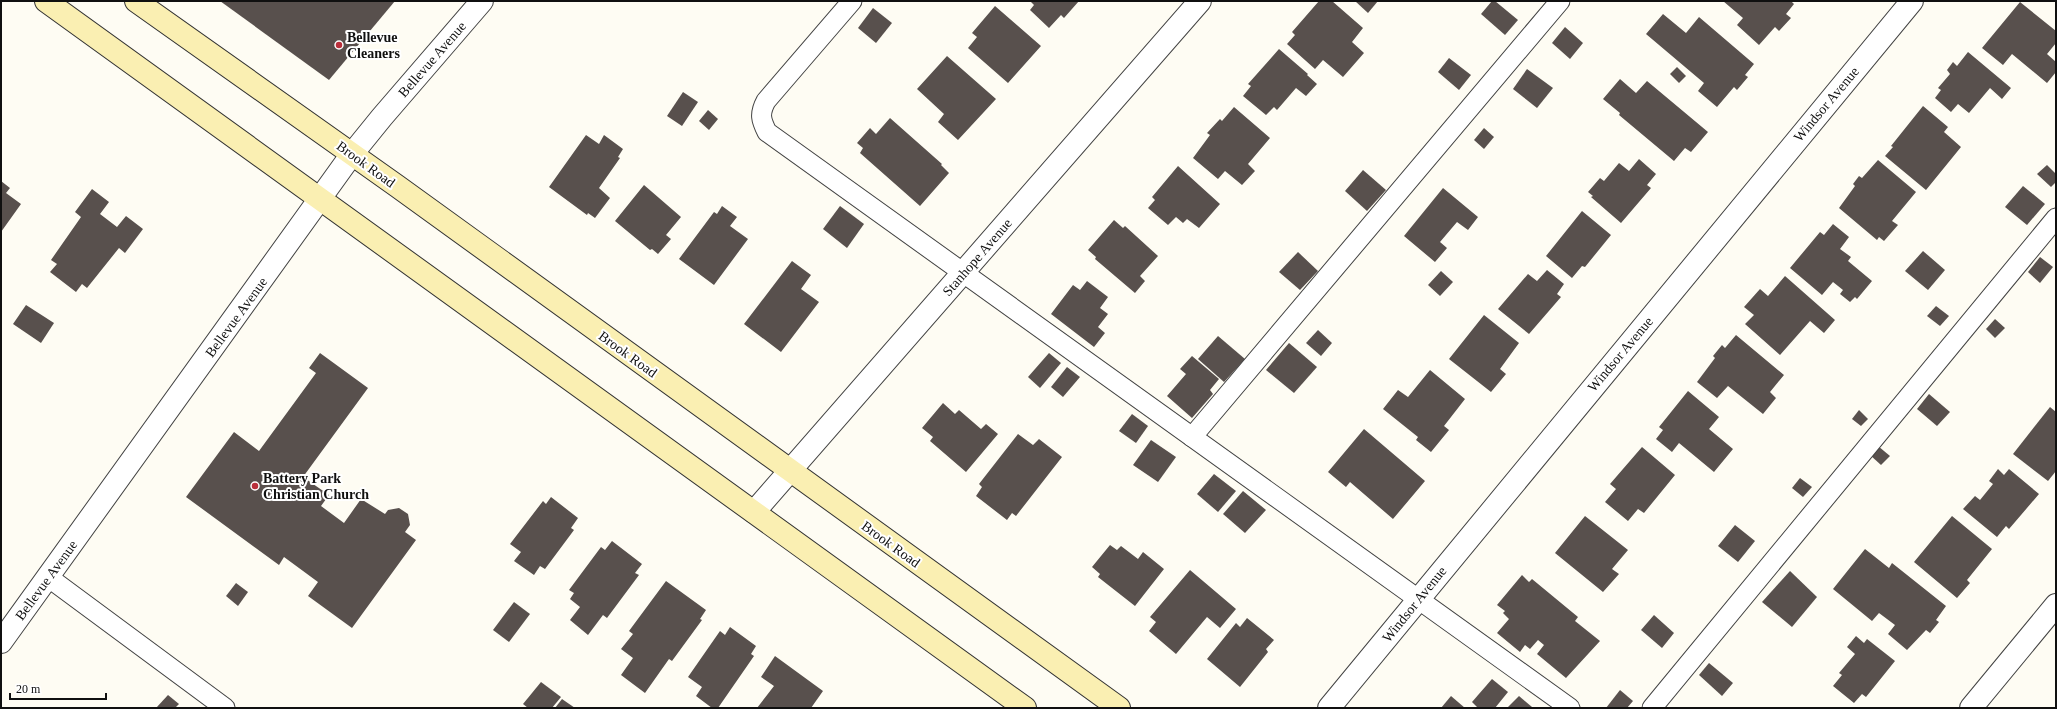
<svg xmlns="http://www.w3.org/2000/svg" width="2057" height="709" font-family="'Times New Roman',serif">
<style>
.building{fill:#58504d}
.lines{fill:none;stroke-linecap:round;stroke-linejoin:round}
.service-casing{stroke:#434343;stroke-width:21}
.minor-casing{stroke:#434343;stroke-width:24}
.tertiary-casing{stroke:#434343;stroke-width:24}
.secondary-casing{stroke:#323232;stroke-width:24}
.service{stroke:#fff;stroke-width:19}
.minor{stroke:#fff;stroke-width:22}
.tertiary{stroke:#fff;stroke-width:22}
.secondary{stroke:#faefb2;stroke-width:22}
.poi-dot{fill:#b92f3b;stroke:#fff;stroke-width:1.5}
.labels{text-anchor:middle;stroke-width:4;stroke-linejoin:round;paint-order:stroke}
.poi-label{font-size:14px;font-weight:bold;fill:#101010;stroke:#fff;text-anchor:start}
.street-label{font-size:14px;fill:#101010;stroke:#fff}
</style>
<rect width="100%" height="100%" fill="#fefcf3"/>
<g class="building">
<polygon points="220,1 395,1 329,80"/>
<polygon points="1030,1 1079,1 1064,18 1061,15 1049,28 1030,10 1034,5"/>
<polygon points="1319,1 1332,1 1363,28 1352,42 1364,53 1343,77 1323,60 1315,69 1287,44 1295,35 1292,32"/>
<polygon points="1355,1 1378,1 1368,13"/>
<polygon points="1492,1 1495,1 1518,20 1505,35 1481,14"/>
<polygon points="1723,1 1791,1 1794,4 1786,14 1791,18 1779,31 1775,27 1759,45 1737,25 1743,18"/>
<polygon points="2020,2 2056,31 2056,43 2047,54 2056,62 2056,72 2047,83 2012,54 2003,65 1982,48"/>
<polygon points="995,6 1041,46 1008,83 968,48 977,37 972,33"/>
<polygon points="873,8 892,23 876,43 858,28"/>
<polygon points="1663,14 1686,33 1699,17 1754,64 1745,75 1748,77 1737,90 1734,87 1717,107 1698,91 1704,83 1646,34"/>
<polygon points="1565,27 1583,43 1570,59 1552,43"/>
<polygon points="1279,49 1308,74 1307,75 1317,84 1306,96 1296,88 1277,110 1274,107 1266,115 1243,96 1251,86 1248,84"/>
<polygon points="1968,52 2011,88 2002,99 1990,88 1969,113 1958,104 1951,112 1935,98 1941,90 1938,88 1950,74 1947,70 1953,62 1957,66"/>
<polygon points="947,56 996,99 958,140 938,122 944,114 917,89"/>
<polygon points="1449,58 1471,75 1459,90 1438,72"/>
<polygon points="1677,67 1686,76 1679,83 1670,74"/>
<polygon points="1527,69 1553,88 1537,108 1513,89"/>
<polygon points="1620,79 1636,93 1647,81 1708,132 1691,152 1685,148 1674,161 1619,115 1620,113 1603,99"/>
<polygon points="683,92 698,102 682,126 667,116"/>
<polygon points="1923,106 1948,127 1944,132 1961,147 1926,190 1885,156 1893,147 1891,146"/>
<polygon points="1234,107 1270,138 1248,164 1255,171 1242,185 1225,171 1218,179 1193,158 1210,135 1207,133 1220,119 1222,121"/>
<polygon points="708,110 718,119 709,130 699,121"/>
<polygon points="890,118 942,164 941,165 949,173 920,206 860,153 863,148 857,143 870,128 876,134"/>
<polygon points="1484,128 1494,137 1484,149 1474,140"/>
<polygon points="586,135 599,144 604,135 623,149 618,157 620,158 599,188 610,198 595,218 588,213 587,215 549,187"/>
<polygon points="1639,159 1656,174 1647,185 1651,188 1621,223 1591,197 1593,196 1588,192 1600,178 1604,181 1619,163 1629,171"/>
<polygon points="1878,160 1916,192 1892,221 1898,225 1884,241 1879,237 1877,240 1839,208 1855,186 1853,184 1859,176 1862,178"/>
<polygon points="2047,165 2056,174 2056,182 2051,187 2037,174"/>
<polygon points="1178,166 1220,204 1199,228 1187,219 1183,223 1176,217 1168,225 1148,208 1155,200 1152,197"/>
<polygon points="1363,170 1386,190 1367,211 1345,191"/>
<polygon points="1,181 10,188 6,193 21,204 1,232"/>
<polygon points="644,185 681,217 666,235 671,239 658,254 652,249 650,250 615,221"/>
<polygon points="2023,186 2045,204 2027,225 2005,207"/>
<polygon points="1443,188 1478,217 1468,230 1457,222 1440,242 1447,248 1435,262 1404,236"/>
<polygon points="92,189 109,202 100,214 117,227 126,216 143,229 125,253 119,248 87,288 82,284 76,292 50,272 57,264 51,260 81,217 75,212"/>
<polygon points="722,206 737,217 730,226 748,239 714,285 679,259 714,212 717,214"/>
<polygon points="840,206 864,224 847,248 823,229"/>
<polygon points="1582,211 1611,235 1585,267 1582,266 1572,278 1546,256"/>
<polygon points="1114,220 1123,228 1125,226 1158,256 1140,276 1145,281 1135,293 1095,259 1096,257 1088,250"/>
<polygon points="1833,224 1849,237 1840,249 1851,257 1848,261 1872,281 1857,299 1855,297 1850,302 1840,294 1843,290 1833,282 1822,295 1790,268 1820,232 1824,235"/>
<polygon points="1923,251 1945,270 1928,290 1905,271"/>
<polygon points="1298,252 1318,271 1300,290 1279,272"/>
<polygon points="2040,257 2053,267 2040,283 2028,272"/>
<polygon points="792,261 811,275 801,289 819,302 781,352 744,324"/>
<polygon points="1547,270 1564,284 1557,294 1561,297 1529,334 1498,309 1528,274 1537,281"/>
<polygon points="1441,271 1453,282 1440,296 1428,285"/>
<polygon points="1785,276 1835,320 1824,333 1810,321 1780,355 1745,324 1754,315 1744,307 1760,289 1768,296"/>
<polygon points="1087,281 1108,297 1100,308 1108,314 1098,327 1105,333 1094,347 1051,314 1073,285 1080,290"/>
<polygon points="26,305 54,323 41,343 13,324"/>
<polygon points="1936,306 1949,316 1940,326 1927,316"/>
<polygon points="1484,315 1519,343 1500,369 1506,374 1491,392 1449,359"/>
<polygon points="1995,319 2005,328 1995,338 1986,329"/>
<polygon points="1318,330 1332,343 1321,356 1306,343"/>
<polygon points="1736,335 1784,375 1770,392 1776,398 1763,414 1728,386 1717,398 1697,382 1715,358 1713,356 1722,345 1725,348"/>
<polygon points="1218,336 1245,359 1224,382 1198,359"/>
<polygon points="1289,343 1317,367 1294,393 1266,370"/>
<polygon points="320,353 368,388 303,477 329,495 321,506 344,523 361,499 385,514 388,510 399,508 408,514 410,525 405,532 416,540 352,628 308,596 318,582 284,557 279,565 186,497 234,432 259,451 316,373 309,368"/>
<polygon points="1049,353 1061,363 1040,388 1028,377"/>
<polygon points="1192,356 1219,379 1210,390 1213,394 1192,418 1167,396 1186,374 1180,369"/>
<polygon points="1067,367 1080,377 1063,397 1051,387"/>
<polygon points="1430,370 1465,399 1444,426 1449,430 1431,452 1416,440 1418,437 1383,409 1398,390 1408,397"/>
<polygon points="1688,391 1719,417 1709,429 1733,449 1714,472 1679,443 1672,452 1656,439 1663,430 1659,427"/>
<polygon points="1929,394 1950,412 1937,426 1917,409"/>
<polygon points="943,403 955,414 959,410 981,429 986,424 998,434 966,472 930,441 933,437 922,428"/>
<polygon points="2050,407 2056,412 2056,471 2048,481 2013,454"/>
<polygon points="1859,410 1868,419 1861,426 1852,419"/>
<polygon points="1132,414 1148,426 1136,443 1119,431"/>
<polygon points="1364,429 1425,481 1393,519 1350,482 1346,487 1328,472"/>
<polygon points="1018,434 1033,445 1039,439 1062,457 1016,516 1012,513 1007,520 976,496 982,487 979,484"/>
<polygon points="1151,440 1176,457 1158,482 1133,465"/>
<polygon points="1878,446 1890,456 1881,465 1870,455"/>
<polygon points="1642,447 1675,475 1644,513 1638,509 1628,521 1605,502 1616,489 1610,484"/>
<polygon points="1998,469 2004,475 2009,469 2039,494 2009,529 2006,526 1997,537 1963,509 1975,496 1980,500 1993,484 1989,481"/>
<polygon points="1214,474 1236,491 1218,512 1197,494"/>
<polygon points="1800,478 1812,487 1803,497 1792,488"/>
<polygon points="1243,491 1266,510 1245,533 1223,514"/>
<polygon points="551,497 578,518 571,528 574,530 545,569 540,566 534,575 514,561 521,552 510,544 543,501 546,504"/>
<polygon points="1585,516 1628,550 1612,569 1619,574 1603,592 1555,553"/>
<polygon points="1952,516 1992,549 1967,580 1970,583 1957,598 1914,562"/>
<polygon points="1735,525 1755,541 1738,562 1718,546"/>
<polygon points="612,541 642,564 635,573 639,575 607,618 603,615 588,635 570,620 580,607 570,599 574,593 569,590 601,547 605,550"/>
<polygon points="1110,545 1117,550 1121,546 1138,559 1143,552 1164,569 1135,606 1098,577 1100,574 1092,567"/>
<polygon points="1865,549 1889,568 1892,563 1946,606 1936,620 1939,622 1930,633 1926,630 1907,650 1888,634 1895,625 1879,613 1872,621 1833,589"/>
<polygon points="1190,570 1236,609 1220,628 1207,617 1176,654 1149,631 1156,622 1150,617"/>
<polygon points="1790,571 1817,597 1792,627 1762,602"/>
<polygon points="1522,575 1529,582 1532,579 1578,617 1575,621 1600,641 1566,678 1537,654 1544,645 1538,640 1530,649 1525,645 1520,652 1497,633 1509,619 1503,613 1505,611 1497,605"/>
<polygon points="666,581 706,610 700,619 702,620 672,661 669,659 645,693 621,675 633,658 621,649 633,634 629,631"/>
<polygon points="236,583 248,592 238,606 226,596"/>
<polygon points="514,602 530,614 509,642 493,630"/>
<polygon points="1654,615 1674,633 1662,648 1641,630"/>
<polygon points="1247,618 1274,640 1266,649 1268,652 1240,687 1207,659 1236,623 1240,627"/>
<polygon points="730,627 756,646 751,654 754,656 718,708 712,708 696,696 702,687 688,677 720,631 725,635"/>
<polygon points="1856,636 1864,643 1867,639 1895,661 1866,697 1862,694 1854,703 1833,686 1842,675 1839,673 1855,654 1847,647"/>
<polygon points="775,656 823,691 811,708 757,708 774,686 761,677"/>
<polygon points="1709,663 1733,683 1722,696 1699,675"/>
<polygon points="1492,679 1508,692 1495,708 1478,708 1472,702"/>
<polygon points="541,682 561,697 552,708 528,708 523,704"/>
<polygon points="1620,690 1633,701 1627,708 1606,708"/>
<polygon points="168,695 179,704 175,708 156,708"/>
<polygon points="1451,696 1465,708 1441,708"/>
<polygon points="1519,696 1532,707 1531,708 1507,708"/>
<polygon points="562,699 575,708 555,708"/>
</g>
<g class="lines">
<defs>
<g id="service">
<path d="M 852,1 L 766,101 C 759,114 761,120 767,132 L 1570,708"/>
<polyline points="1192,437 1560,1"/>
<polyline points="48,577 225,708"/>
<polyline points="1652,708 2056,218"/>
</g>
<g id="minor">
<polyline points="754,512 1200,1"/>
<polyline points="1329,708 1912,1"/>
<polyline points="1971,708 2056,605"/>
</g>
<polyline id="tertiary" points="1,642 352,154 382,117 482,1"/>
<g id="secondary">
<polyline points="46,1 1025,708"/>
<polyline points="136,1 397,186 1119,708"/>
</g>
</defs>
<use href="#service" class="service-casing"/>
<use href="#minor" class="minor-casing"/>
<use href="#tertiary" class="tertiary-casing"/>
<use href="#secondary" class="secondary-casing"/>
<use href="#service" class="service"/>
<use href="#minor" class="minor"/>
<use href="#tertiary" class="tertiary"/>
<use href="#secondary" class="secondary"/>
</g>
<g class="poi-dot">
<circle cx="339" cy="45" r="4"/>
<circle cx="255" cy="486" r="4"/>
</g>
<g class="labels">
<g class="poi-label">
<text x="347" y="42">Bellevue<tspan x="347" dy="16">Cleaners</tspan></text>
<text x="263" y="483">Battery Park<tspan x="263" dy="16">Christian Church</tspan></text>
</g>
<g class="street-label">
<text transform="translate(432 59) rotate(-49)" y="5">Bellevue Avenue</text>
<text transform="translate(1826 104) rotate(-50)" y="5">Windsor Avenue</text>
<text transform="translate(366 164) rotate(36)" y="5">Brook Road</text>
<text transform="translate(977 257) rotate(-49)" y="5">Stanhope Avenue</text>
<text transform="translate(236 317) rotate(-54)" y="5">Bellevue Avenue</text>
<text transform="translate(628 354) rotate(36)" y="5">Brook Road</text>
<text transform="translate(1620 354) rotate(-50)" y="5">Windsor Avenue</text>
<text transform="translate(891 544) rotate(36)" y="5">Brook Road</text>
<text transform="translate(46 580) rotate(-54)" y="5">Bellevue Avenue</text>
<text transform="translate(1414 604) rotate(-51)" y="5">Windsor Avenue</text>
</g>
</g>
<rect width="2057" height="709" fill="none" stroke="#101010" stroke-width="4"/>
<path d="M10 693v6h96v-6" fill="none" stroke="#101010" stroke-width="2"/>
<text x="16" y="693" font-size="12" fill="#101010" stroke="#ffffff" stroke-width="3" paint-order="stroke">20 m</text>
</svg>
